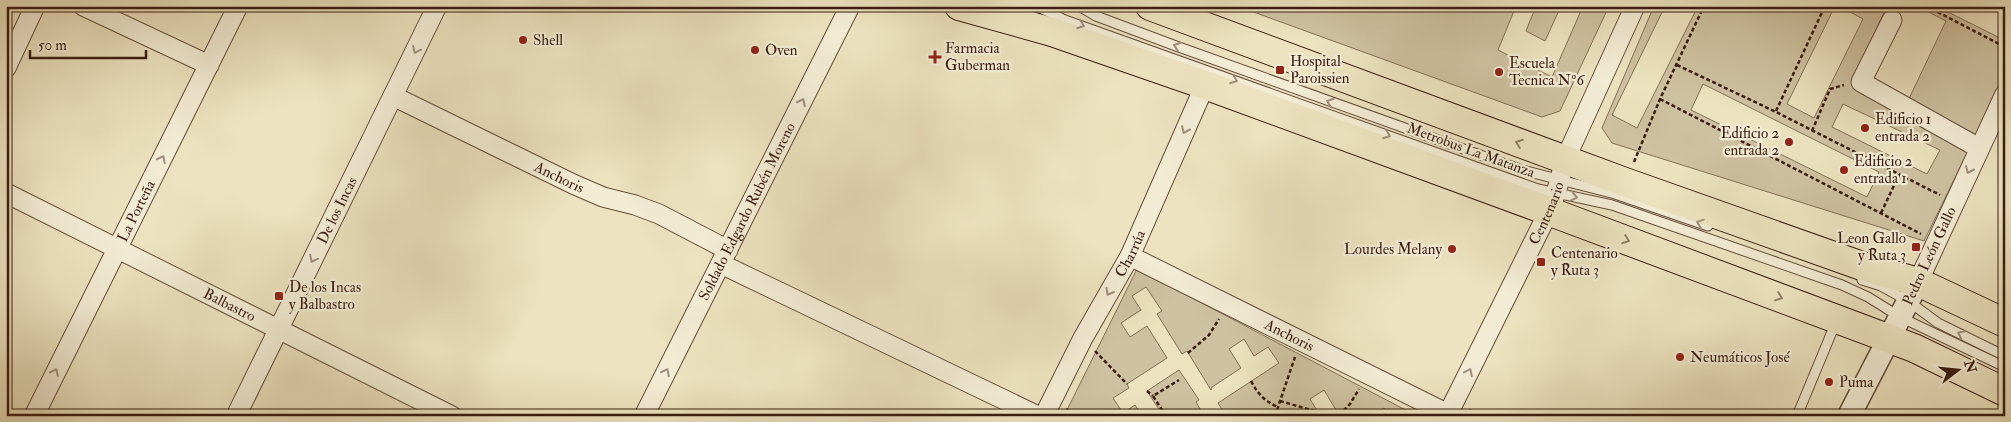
<svg xmlns="http://www.w3.org/2000/svg" width="2011" height="422" font-family="'IM FELL Double Pica',serif">
<style>
.green{fill:#cec1a1;stroke:#846f59;fill-rule:evenodd}
.lines{fill:none;stroke-linecap:round;stroke-linejoin:round}
.service-casing{stroke:#664e3c;stroke-width:11}
.minor-casing{stroke:#664e3c;stroke-width:21}
.tertiary-casing{stroke:#664e3c;stroke-width:25}
.trunk-casing{stroke:#3a1d11;stroke-width:30}
.path{stroke:#3a1d11;stroke-width:2.5;stroke-dasharray:4 2.5;stroke-linecap:butt}
.service{stroke:#f3ecd5;stroke-width:9}
.minor{stroke:#f3ecd5;stroke-width:19}
.tertiary{stroke:#f3ecd5;stroke-width:22}
.trunk{stroke:#ece2bf;stroke-width:28}
.oneway{stroke:#a08f7d}
.oneway2{stroke:#938068}
.poi-dot{fill:#8f2418;stroke:#f3ecd5;stroke-width:2}
.labels{text-anchor:middle;stroke-width:4.5;stroke-linejoin:round;paint-order:stroke}
.poi-label{font-size:15px;fill:#3a1d11;stroke:#f3ecd5;text-anchor:start}
.street-label{font-size:15px;fill:#3a1d11;stroke:#f3ecd5}
</style>
<rect width="100%" height="100%" fill="#ece2bf"/>
<filter id="stains"><feTurbulence type="fractalNoise" baseFrequency=".004" numOctaves="4"/><feColorMatrix values="0 0 0 0 .2 0 0 0 0 .09 0 0 0 0 .02 0 0 0 .5 -.17"/></filter>
<radialGradient id="worn" r=".72"><stop offset=".6" stop-color="#630" stop-opacity="0"/><stop offset="1" stop-color="#630" stop-opacity=".3"/></radialGradient>
<g class="green">
<polygon points="1237,6 1516,6 1498,50 1552,77 1583,6 1609,6 1560,111 1542,117"/>
<polygon points="1536,6 1561,6 1545,41 1526,31"/>
<path d="M 1654,6 L 1665,6 L 1612,115 L 1637,128 L 1698,6 L 1835,6 L 1787,104 L 1814,118 L 1863,19 L 1839,6 L 1887,6 L 1855,75 L 1905,107 L 1946,21 L 1917,6 L 1936,6 L 2002,39 L 2005,35 L 2005,76 L 1924,241 L 1612,143 L 1602,128 ZM 1703,84 L 1879,172 L 1867,197 L 1691,110 ZM 1843,104 L 1940,150 L 1927,174 L 1832,127 Z"/>
<polygon points="1137,269 1417,416 1389,416 1384,408 1371,416 1338,416 1339,415 1324,390 1310,399 1318,412 1312,416 1226,416 1218,403 1279,363 1268,347 1254,356 1244,339 1229,349 1241,368 1212,387 1211,390 1187,351 1182,354 1157,314 1162,311 1146,287 1132,296 1141,310 1121,323 1130,337 1147,326 1167,358 1127,384 1129,388 1113,398 1123,413 1135,405 1142,416 1064,416"/>
<polygon points="1179,370 1199,400 1196,402 1204,416 1153,416 1160,411 1147,391"/>
</g>
<g class="lines">
<defs>
<g id="service">
<polyline points="1036,6 1065,20 1538,189 1612,205 1842,285 1868,297 1900,317 2005,367"/>
<polyline points="1079,6 1096,16 1176,46 1522,170 1615,194 1708,226"/>
<polyline points="1862,280 1881,286 1908,301 1938,323 2005,356"/>
<polyline points="1797,416 1836,322"/>
</g>
<g id="minor">
<polyline points="83,6 209,65"/>
<polyline points="1892,20 1861,82 1979,148"/>
<polyline points="6,68 35,6"/>
<path id="s1" d="M 393,96 L 573,184 L 603,197 L 635,205 L 659,214 L 728,250"/>
<path id="s2" d="M 6,193 L 452,416"/>
<path id="s3" d="M 1130,256 L 1448,414"/>
<polyline points="721,264 1038,416"/>
<polyline points="1918,282 2005,94"/>
<path id="s4" d="M 34,416 L 238,6"/>
<path id="s5" d="M 236,416 L 437,6"/>
<path id="s6" d="M 644,416 L 850,6"/>
<path id="s7" d="M 1044,416 L 1083,338 L 1130,256 L 1205,85"/>
<path id="s8" d="M 1447,416 L 1545,219 L 1556,193 L 1565,160 L 1635,6"/>
</g>
<polyline id="tertiary" points="1849,416 1918,282"/>
<g id="trunk">
<polyline points="959,6 1052,32 1205,85 1548,211 1914,348 2005,392"/>
<polyline points="1150,6 1625,182 1862,266 1918,282 2005,323"/>
</g>
</defs>
<use href="#service" class="service-casing"/>
<use href="#minor" class="minor-casing"/>
<use href="#tertiary" class="tertiary-casing"/>
<use href="#trunk" class="trunk-casing"/>
<g class="path">
<polyline points="1860,6 1865,8 1866,6"/>
<polyline points="1926,6 2005,47"/>
<polyline points="1677,65 1776,112 1940,195"/>
<polyline points="1660,99 1921,234"/>
<polyline points="1776,111 1825,6"/>
<polyline points="1812,131 1830,89 1844,85"/>
<polyline points="1634,162 1660,99 1704,6"/>
<polyline points="1881,213 1899,175"/>
<polyline points="1095,351 1127,384"/>
<polyline points="1188,353 1209,335 1219,319"/>
<path d="M 1251,381 C 1258,394 1264,401 1278,407"/>
<polyline points="1147,391 1153,396"/>
<polyline points="1280,401 1318,412"/>
<polyline points="1066,409 1076,416"/>
<polyline points="1469,410 1483,416"/>
<polyline points="1339,415 1350,404 1359,389"/>
<polyline points="1166,416 1153,396 1179,380"/>
<polyline points="1275,416 1295,357"/>
</g>
<use href="#service" class="service"/>
<use href="#minor" class="minor"/>
<use href="#tertiary" class="tertiary"/>
<use href="#trunk" class="trunk"/>
</g>
<defs><path id="oneway-chevron" d="M-2-3.5L2.5 0L-2 3.5" fill="none" stroke-width="1.6" stroke-linecap="round" stroke-linejoin="round" transform="scale(1.25)"/></defs>
<g class="oneway">
<use href="#oneway-chevron" transform="translate(1081 25) rotate(20)"/>
<use href="#oneway-chevron" transform="translate(1177 46) rotate(-160)"/>
<use href="#oneway-chevron" transform="translate(416 50) rotate(116)"/>
<use href="#oneway-chevron" transform="translate(1234 80) rotate(20)"/>
<use href="#oneway-chevron" transform="translate(802 102) rotate(-63)"/>
<use href="#oneway-chevron" transform="translate(1330 102) rotate(-160)"/>
<use href="#oneway-chevron" transform="translate(1185 130) rotate(114)"/>
<use href="#oneway-chevron" transform="translate(1387 135) rotate(20)"/>
<use href="#oneway-chevron" transform="translate(162 159) rotate(-63)"/>
<use href="#oneway-chevron" transform="translate(1969 170) rotate(114)"/>
<use href="#oneway-chevron" transform="translate(1574 197) rotate(13)"/>
<use href="#oneway-chevron" transform="translate(1700 223) rotate(-161)"/>
<use href="#oneway-chevron" transform="translate(313 259) rotate(116)"/>
<use href="#oneway-chevron" transform="translate(1109 292) rotate(120)"/>
<use href="#oneway-chevron" transform="translate(1961 334) rotate(-154)"/>
<use href="#oneway-chevron" transform="translate(55 372) rotate(-64)"/>
<use href="#oneway-chevron" transform="translate(666 372) rotate(-63)"/>
<use href="#oneway-chevron" transform="translate(1469 372) rotate(-64)"/>
</g>
<g class="oneway2">
<use href="#oneway-chevron" transform="translate(1519 143) rotate(-160)"/>
<use href="#oneway-chevron" transform="translate(1626 240) rotate(20)"/>
<use href="#oneway-chevron" transform="translate(1779 297) rotate(20)"/>
</g>
<g class="poi-dot">
<circle cx="523" cy="40" r="5"/>
<circle cx="755" cy="50" r="5"/>
<path d="M932.5 49.5h5v5h5v5h-5v5h-5v-5h-5v-5h5z"/>
<rect x="1275" y="65" width="10" height="10" rx="2.5"/>
<circle cx="1499" cy="72" r="5"/>
<circle cx="1865" cy="128" r="5"/>
<circle cx="1789" cy="142" r="5"/>
<circle cx="1844" cy="170" r="5"/>
<rect x="1911" y="242" width="10" height="10" rx="2.5"/>
<circle cx="1452" cy="249" r="5"/>
<rect x="1536" y="257" width="10" height="10" rx="2.5"/>
<rect x="274" y="291" width="10" height="10" rx="2.5"/>
<circle cx="1680" cy="357" r="5"/>
<circle cx="1829" cy="382" r="5"/>
</g>
<g class="labels">
<g class="poi-label">
<text x="533" y="45">Shell</text>
<text x="945" y="53">Farmacia<tspan x="945" dy="17">Guberman</tspan></text>
<text x="765" y="55">Oven</text>
<text x="1290" y="66">Hospital<tspan x="1290" dy="17">Paroissien</tspan></text>
<text x="1509" y="68">Escuela<tspan x="1509" dy="17">Tecnica Nº6</tspan></text>
<text x="1875" y="124">Edificio 1<tspan x="1875" dy="17">entrada 2</tspan></text>
<text x="1779" y="138" text-anchor="end">Edificio 2<tspan x="1779" dy="17">entrada 2</tspan></text>
<text x="1854" y="166">Edificio 2<tspan x="1854" dy="17">entrada 1</tspan></text>
<text x="1906" y="243" text-anchor="end">Leon Gallo<tspan x="1906" dy="17">y Ruta 3</tspan></text>
<text x="1442" y="254" text-anchor="end">Lourdes Melany</text>
<text x="1551" y="258">Centenario<tspan x="1551" dy="17">y Ruta 3</tspan></text>
<text x="289" y="292">De los Incas<tspan x="289" dy="17">y Balbastro</tspan></text>
<text x="1690" y="362">Neumáticos José</text>
<text x="1839" y="387">Puma</text>
</g>
<g class="street-label">
<text transform="translate(1471 150) rotate(20)" y="5">Metrobus La Matanza</text>
<text dy="5" stroke="none"><textPath href="#s1" startOffset="185">Anchoris</textPath></text>
<text dy="5" stroke="none"><textPath href="#s4" startOffset="229">La Porteña</textPath></text>
<text dy="5" stroke="none"><textPath href="#s5" startOffset="229">De los Incas</textPath></text>
<text dy="5" stroke="none"><textPath href="#s6" startOffset="229">Soldado Edgardo Rubén Moreno</textPath></text>
<text dy="5" stroke="none"><textPath href="#s8" startOffset="226">Centenario</textPath></text>
<text dy="5" stroke="none"><textPath href="#s7" startOffset="184">Charrúa</textPath></text>
<text transform="translate(1929 256) rotate(-65)" y="5">Pedro León Gallo</text>
<text dy="5" stroke="none"><textPath href="#s2" startOffset="250">Balbastro</textPath></text>
<text dy="5" stroke="none"><textPath href="#s3" startOffset="178">Anchoris</textPath></text>
</g>
</g>
<rect width="2011" height="422" fill="none" stroke="#ece2bf" stroke-width="25"/>
<rect x="8" y="8" width="1996" height="407" fill="none" stroke="#3a1d11" stroke-width="2.5"/>
<rect x="12" y="12" width="1986" height="397" fill="none" stroke="#3a1d11"/>
<g transform="translate(1958 370) rotate(74)" stroke="#f3ecd5" stroke-width="4" paint-order="stroke">
<path d="M0-4L9 19L0 12L-9 19Z" fill="#3a1d11"/>
<text y="-8" font-size="14" font-weight="bold" text-anchor="middle" fill="#3a1d11">N</text>
</g>
<path d="M30 50v8h116v-8" fill="none" stroke="#3a1d11" stroke-width="2.5"/>
<text x="38" y="50" font-size="15" fill="#3a1d11" stroke="#f3ecd5" stroke-width="4" paint-order="stroke">50 m</text>
<rect width="100%" height="100%" filter="url(#stains)"/>
<rect width="100%" height="100%" fill="url(#worn)"/>
</svg>
